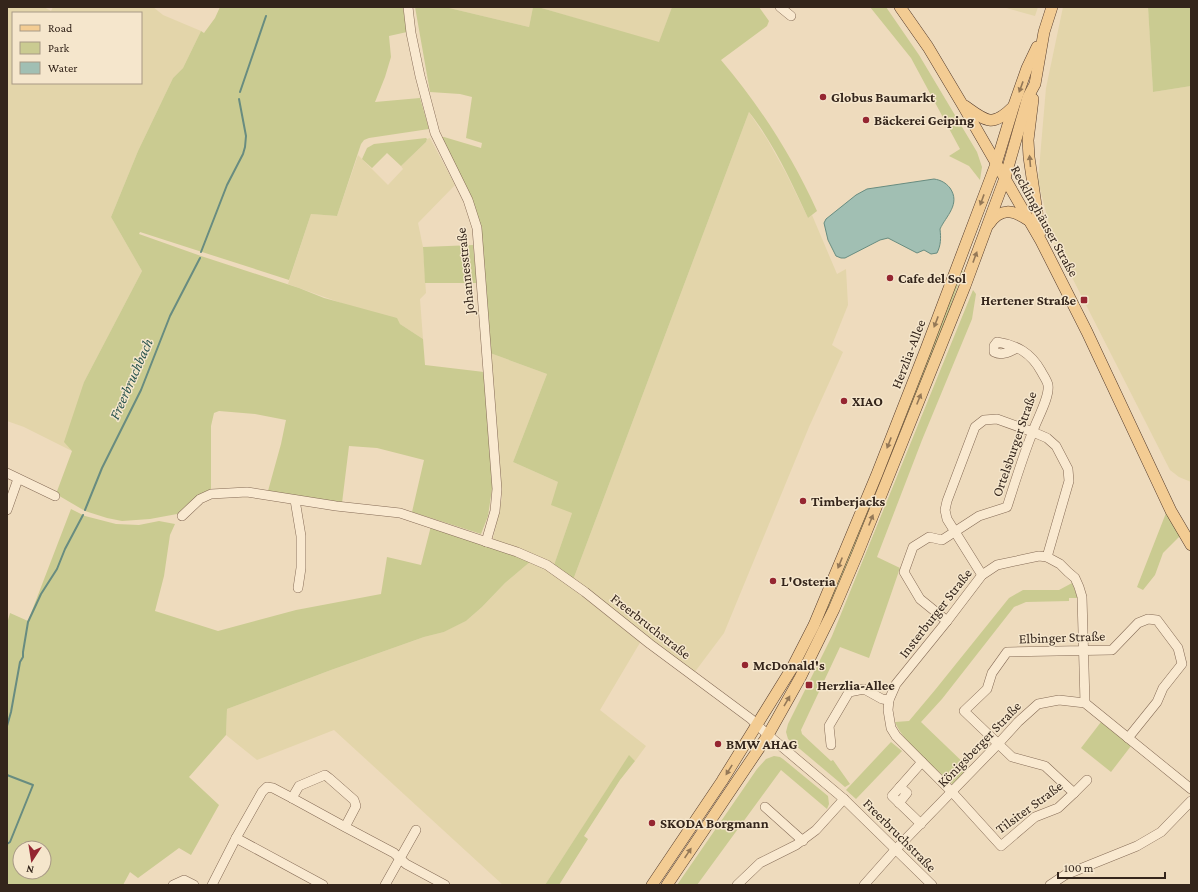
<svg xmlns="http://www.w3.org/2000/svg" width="1198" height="892" font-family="'Crimson Pro',serif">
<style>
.farmland{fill:#e3d5aa;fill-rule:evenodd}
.green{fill:#cacb91;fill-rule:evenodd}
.water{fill:#a1bfb3;stroke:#688c80}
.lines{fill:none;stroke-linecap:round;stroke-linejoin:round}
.stream{stroke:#688c80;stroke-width:2}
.minor-casing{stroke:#856b56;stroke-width:10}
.major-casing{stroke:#533a2b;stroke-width:12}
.minor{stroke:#f9e9d0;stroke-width:9}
.major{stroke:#f3cc93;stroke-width:11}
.oneway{fill:#947857}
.poi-dot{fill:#952631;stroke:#f5e6cc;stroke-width:1.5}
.labels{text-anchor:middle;stroke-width:3;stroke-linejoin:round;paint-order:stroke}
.poi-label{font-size:14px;font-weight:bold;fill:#34251b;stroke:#f5e6cc;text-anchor:start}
.street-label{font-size:14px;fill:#34251b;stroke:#f5e6cc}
.water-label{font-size:15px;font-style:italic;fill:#2a544e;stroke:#f5e6cc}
</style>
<rect width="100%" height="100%" fill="#eedbbd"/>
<g class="farmland">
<path d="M 7,7 L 44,7 L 51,11 L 53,7 L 153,7 L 163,15 L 201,31 L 183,68 L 173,78 L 138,151 L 111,217 L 142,271 L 84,382 L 72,451 L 24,427 L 7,421 ZM 13,13 L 141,13 L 141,83 L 13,83 Z"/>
<polygon points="445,7 533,7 529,27"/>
<polygon points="538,7 672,7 659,43"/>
<polygon points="1003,7 1038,7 1035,16"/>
<polygon points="1063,7 1148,7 1153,92 1191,86 1191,482 1179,477 1170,470 1053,240 1038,181 1046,88"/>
<polygon points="749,112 767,139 786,173 808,218 812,215 837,274 846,269 848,305 832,345 843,352 809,427 724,633 694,673 573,580"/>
<polygon points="430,138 455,185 418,223 423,247 426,293 420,299 423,339 400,324 288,284 311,214 337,216 358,155 388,185 403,169 401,166 426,142 427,139"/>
<polygon points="490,353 547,374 513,462 558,482 572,513 554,565 496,543 493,539 502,497"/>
<polygon points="531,561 546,567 641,641 600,710 646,746 635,761 629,756 545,885 503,885 334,730 257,760 226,735 227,709 331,670 424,637 444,632 466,621 482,607 505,583"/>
</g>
<g class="green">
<polygon points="220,7 403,7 407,32 389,36 391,57 385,77 375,102 420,98 429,129 369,138 364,140 361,144 337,216 311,214 289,280 140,232 139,234 201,256 299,288 324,298 397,318 400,324 423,339 425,365 484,372 491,449 492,489 488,516 481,534 412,512 424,460 377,448 349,446 342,503 268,491 281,444 286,420 255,414 219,411 214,413 211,426 211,492 201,496 188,504 177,514 150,519 122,521 107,518 85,511 56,494 72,451 64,442 84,382 142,271 111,217 138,151 173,78 183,68 201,31 204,33 215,18"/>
<path d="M 415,7 L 445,7 L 529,27 L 533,7 L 538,7 L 659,42 L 672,7 L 759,7 L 769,21 L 767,26 L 721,60 C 760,106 792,156 817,211 L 808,218 C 792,183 773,142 749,112 L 573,580 L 554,565 L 572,513 L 551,505 L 558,482 L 513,462 L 547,374 L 490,353 L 481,244 L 440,137 L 444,137 L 481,148 L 482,143 L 466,138 L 472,97 L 460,94 L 430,92 Z"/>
<polygon points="870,7 886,7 919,55 977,152 982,167 980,180 969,166 949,156 960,149 911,58"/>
<polygon points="1148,7 1191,7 1191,86 1153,92"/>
<polygon points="426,138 427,139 426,142 401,166 387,153 372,168 362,159 367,148 374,144"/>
<polygon points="473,245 477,283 425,283 423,247"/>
<polygon points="961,271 963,271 943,328 842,579 813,639"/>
<polygon points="973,290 976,294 972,319 922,440 877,557 900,568 869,658 840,647 801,730 802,734 831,761 833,760 850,784 845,787 788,739 786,732 788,724 832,636"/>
<path d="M 71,509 L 85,516 L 116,524 L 139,525 L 159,521 L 175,524 L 170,535 L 164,576 L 155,611 L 218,631 L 296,610 L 381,594 L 387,557 L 421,565 L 431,526 L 531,561 L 505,583 L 482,607 L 466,621 L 444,632 L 424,637 L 331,670 L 227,709 L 226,735 L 189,777 L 219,805 L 191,855 L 179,848 L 138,878 L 130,872 L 123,885 L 7,885 L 7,624 L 10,613 L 28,621 ZM 20,848 L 44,848 L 44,872 L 20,872 Z"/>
<polygon points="1166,513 1180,536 1163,553 1155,575 1143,590 1137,587"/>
<path d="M 1072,583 L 1078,598 L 1069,598 L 1069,601 L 1026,602 L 1014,607 L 942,699 L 921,722 L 970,769 L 954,786 C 937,769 903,743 895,722 L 909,721 L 935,690 L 1009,598 L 1023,590 L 1059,590 Z"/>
<polygon points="1101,722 1131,746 1111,772 1081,748"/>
<polygon points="891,742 902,751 856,799 846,790"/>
<polygon points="629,755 635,761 620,780 584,836 588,839 559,885 545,885"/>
<polygon points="774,756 780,757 783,759 828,796 829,804 827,809 781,770 697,885 677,885 757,769 766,759"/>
</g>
<path class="water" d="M 934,179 C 941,180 946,183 950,188 C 961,204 946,216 940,229 C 941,238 941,245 937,253 L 931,254 L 924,250 L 917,253 L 888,238 L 880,240 L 845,258 L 841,258 L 836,256 L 828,240 L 824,223 L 826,219 L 856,195 L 867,189 Z"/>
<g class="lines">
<g class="stream">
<polyline points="240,92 266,16"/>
<polyline points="201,252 227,185 243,154 245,147 246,136 239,99"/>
<polyline points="85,510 102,468 141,390 170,316 200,258"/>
<polyline points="7,726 11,712 20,662 23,657 23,652 28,622 41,594 57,569 65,549 83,515"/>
<polyline points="7,775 33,785 10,842 7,844"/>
</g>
<defs>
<g id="minor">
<polyline points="408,7 411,33 420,76 435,133 468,200 477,228 497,489 495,511 486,542"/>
<polyline points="780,7 791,16"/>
<polyline points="7,473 55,496"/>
<polyline points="295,500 301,536 301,568 298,588"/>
<polyline points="7,510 18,479"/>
<polyline points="182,516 200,499 211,494 247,492 336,506 400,513 517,552 547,565 585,592 650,644 751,719 768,735 844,799 932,885"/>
<polyline points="982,575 947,519 945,510 947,501 975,427 984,420 997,419 1033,432 1047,438 1056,446 1068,469 1069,481 1047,557"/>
<path d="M 947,621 L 920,599 L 904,572 L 913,547 L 929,537 L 942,540 L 979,516 L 1007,507 C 1015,482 1023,456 1033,431 C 1037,419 1050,397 1048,385 C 1047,380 1043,375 1041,371 C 1031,353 1017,345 997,342 L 994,346 L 994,352 C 1002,356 1009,352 1017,348"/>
<polyline points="1085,703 1082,597 1079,587 1075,578 1068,572 1060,564 1047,557 1039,556 997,565 982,575 947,621 896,684 889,700 888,710 891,728 896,736 952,792 1001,846 1035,817 1058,808 1074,793 1045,766 1012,757 964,711 987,689 992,673 1007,652 1112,650 1138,623 1148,619 1157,620 1178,648 1182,664 1163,688 1157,702 1128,738"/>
<polyline points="831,745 829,726 849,692 864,689 882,699 889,700"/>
<polyline points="1074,793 1087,780"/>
<polyline points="292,798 273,788 267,787 262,792 236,838 323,885"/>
<polyline points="899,803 907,793 900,787"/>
<polyline points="765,807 803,841"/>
<polyline points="921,824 892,796 922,762"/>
<polyline points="345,827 292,798 299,786 325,775 329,778 354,800 356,806 345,827 394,853 406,864 445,885"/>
<polyline points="173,885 184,880 194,885"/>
<polyline points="212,885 236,838"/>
<polyline points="385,885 416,830"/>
<polyline points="737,885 760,863 796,845 816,830 844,799"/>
<polyline points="864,885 895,850 998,744 1018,722 1038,704 1059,700 1085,703 1191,789"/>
<polyline points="1050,885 1065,875 1137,846 1161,832 1191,801"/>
</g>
<g id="major">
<polyline points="900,7 928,47 962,104 1041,241 1087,332 1171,511 1191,545"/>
<polyline points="1033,99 1028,140 1029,157 1040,233"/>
<path d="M 965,106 C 986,121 992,128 1013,107"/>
<path d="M 989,224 C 1001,207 1013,210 1028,220"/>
<polyline points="652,885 722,781 792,668 814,625 877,474 926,349 996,164 1014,105 1027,68 1037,47"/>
<polyline points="667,885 768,735 800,678 834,609 857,555 965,286 1005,178 1028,97 1035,84 1044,32 1052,7"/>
</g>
</defs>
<use href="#minor" class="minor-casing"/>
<use href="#major" class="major-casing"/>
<use href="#minor" class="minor"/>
<use href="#major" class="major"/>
</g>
<defs><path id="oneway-solid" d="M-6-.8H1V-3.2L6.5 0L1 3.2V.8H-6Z"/></defs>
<g class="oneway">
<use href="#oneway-solid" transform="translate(1021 87) rotate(110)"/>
<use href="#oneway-solid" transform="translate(1030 161) rotate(-95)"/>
<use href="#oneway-solid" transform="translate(982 200) rotate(110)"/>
<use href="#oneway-solid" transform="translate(975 257) rotate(-70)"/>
<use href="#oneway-solid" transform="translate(936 322) rotate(111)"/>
<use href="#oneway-solid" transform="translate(919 399) rotate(-68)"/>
<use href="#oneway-solid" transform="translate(889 443) rotate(111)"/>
<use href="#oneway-solid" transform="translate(871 520) rotate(-68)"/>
<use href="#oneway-solid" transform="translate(840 563) rotate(112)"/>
<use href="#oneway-solid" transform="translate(787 701) rotate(-60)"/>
<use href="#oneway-solid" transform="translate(729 770) rotate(122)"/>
<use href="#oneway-solid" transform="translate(688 853) rotate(-56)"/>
</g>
<g class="poi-dot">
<circle cx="823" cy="97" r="4"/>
<circle cx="866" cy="120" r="4"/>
<circle cx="890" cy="278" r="4"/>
<rect x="1080" y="296" width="8" height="8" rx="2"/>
<circle cx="844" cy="401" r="4"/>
<circle cx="803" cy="501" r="4"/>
<circle cx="773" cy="581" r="4"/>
<circle cx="745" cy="665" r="4"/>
<rect x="805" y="681" width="8" height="8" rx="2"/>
<circle cx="718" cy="744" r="4"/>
<circle cx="652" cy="823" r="4"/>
</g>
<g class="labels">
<g class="poi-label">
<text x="831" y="102">Globus Baumarkt</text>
<text x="874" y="125">Bäckerei Geiping</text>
<text x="898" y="283">Cafe del Sol</text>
<text x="1076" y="305" text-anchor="end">Hertener Straße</text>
<text x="852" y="406">XIAO</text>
<text x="811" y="506">Timberjacks</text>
<text x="781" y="586">L'Osteria</text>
<text x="753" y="670">McDonald's</text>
<text x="817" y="690">Herzlia-Allee</text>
<text x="726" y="749">BMW AHAG</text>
<text x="660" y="828">SKODA Borgmann</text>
</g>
<g class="street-label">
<text transform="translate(1045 221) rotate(61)" y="5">Recklinghäuser Straße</text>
<text transform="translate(465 271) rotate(-96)" y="5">Johannesstraße</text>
<text transform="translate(908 354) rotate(-69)" y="5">Herzlia-Allee</text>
<text transform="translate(1014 444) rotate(-71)" y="5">Ortelsburger Straße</text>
<text transform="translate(935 613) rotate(-52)" y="5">Insterburger Straße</text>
<text transform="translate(651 626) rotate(38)" y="5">Freerbruchstraße</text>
<text transform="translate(1062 637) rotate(-2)" y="5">Elbinger Straße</text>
<text transform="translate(979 744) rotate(-46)" y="5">Königsberger Straße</text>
<text transform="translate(1029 807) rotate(-36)" y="5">Tilsiter Straße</text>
<text transform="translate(900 835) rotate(45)" y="5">Freerbruchstraße</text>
</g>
<g class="water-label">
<text transform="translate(131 379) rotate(-66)" y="5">Freerbruchbach</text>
</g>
</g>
<rect width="1198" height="892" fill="none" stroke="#34251b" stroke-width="16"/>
<rect x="12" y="12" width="130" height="72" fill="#f5e6cc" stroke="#a89985"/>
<rect x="20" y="25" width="20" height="6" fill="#f3cc93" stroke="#a89985"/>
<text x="48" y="32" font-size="12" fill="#34251b">Road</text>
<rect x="20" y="42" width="20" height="12" fill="#cacb91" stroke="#a89985"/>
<text x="48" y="52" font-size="12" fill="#34251b">Park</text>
<rect x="20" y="62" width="20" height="12" fill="#a1bfb3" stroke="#a89985"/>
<text x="48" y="72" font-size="12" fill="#34251b">Water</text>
<g transform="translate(32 860) rotate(192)"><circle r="19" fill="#f5e6cc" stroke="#a89985"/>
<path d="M0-3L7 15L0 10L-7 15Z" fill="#952631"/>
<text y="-6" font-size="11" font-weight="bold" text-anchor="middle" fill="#34251b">N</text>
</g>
<path d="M1058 872v6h107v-6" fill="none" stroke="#34251b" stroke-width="2"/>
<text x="1064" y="872" font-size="12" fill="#34251b" stroke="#f5e6cc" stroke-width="3" paint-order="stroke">100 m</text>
</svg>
